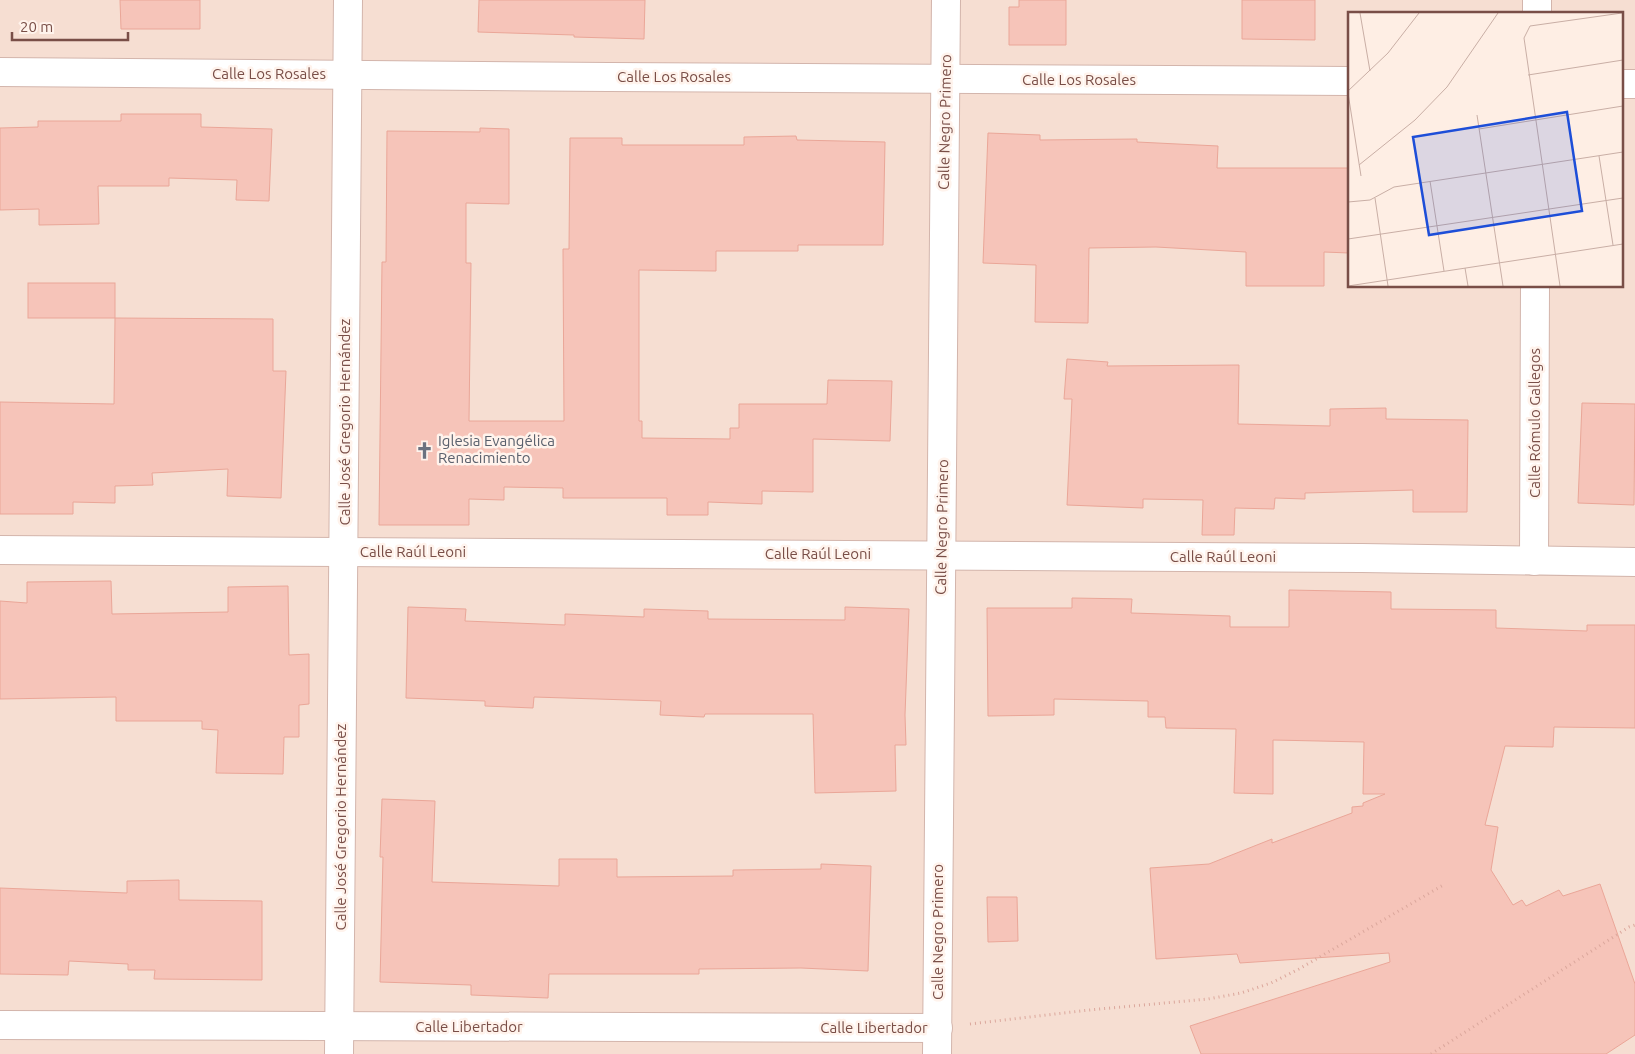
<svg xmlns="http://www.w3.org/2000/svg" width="1635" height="1054" font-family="Ubuntu,sans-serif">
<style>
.residential{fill:#f6ded2;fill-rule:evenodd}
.building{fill:#f6c4b9;stroke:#eaa698}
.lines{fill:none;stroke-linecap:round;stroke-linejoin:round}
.minor-casing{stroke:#d3b5ac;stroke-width:30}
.path{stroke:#dba79c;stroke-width:3;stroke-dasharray:1 4;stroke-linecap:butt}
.minor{stroke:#fff;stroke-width:28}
.labels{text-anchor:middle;stroke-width:5;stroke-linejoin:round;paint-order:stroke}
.street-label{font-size:15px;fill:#794e47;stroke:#fff3ec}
.worship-label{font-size:15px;fill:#5b616d;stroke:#fff3ec;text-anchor:start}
.inset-road{fill:none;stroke:#c9aea5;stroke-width:1}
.view{fill:#1d4ed8;fill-opacity:0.15;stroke:#1d4ed8;stroke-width:2.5}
.inset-edge{fill:none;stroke:#794e47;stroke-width:2.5}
</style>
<rect width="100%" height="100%" fill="#feeee4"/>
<path class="residential" d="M 0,0 L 1635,0 L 1635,1054 L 0,1054 ZM 1349,14 L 1621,14 L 1621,286 L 1349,286 Z"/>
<g class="building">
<polygon points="120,0 200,0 200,29 121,29"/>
<polygon points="479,0 645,0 644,39 574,37 574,35 478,32"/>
<polygon points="1019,0 1066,0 1066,45 1009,45 1009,7 1019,7"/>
<polygon points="1242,0 1315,0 1315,40 1242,39"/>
<polygon points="121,114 201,114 201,127 272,129 269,201 236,200 237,180 169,178 169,186 98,186 99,224 39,225 39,209 0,210 0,128 38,127 38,121 121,121"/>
<polygon points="480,128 509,129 509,204 466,203 466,263 471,263 469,421 564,421 563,249 569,249 570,138 622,138 622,145 744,145 744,137 796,136 797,140 885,142 883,245 798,245 798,251 716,251 716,271 639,270 639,421 642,421 642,438 730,439 730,428 739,428 739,404 827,404 828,380 892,381 890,441 813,439 813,492 762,491 762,504 708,502 708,515 667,515 667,498 563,498 563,488 504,487 504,500 469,499 469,525 379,525 382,262 386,262 387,131 480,132"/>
<polygon points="988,133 1040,135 1040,140 1137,139 1137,142 1218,146 1217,168 1349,168 1349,253 1324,252 1324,286 1246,286 1246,252 1156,247 1089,248 1088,323 1035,322 1036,265 983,263"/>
<rect x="28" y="283" width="87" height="35"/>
<polygon points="115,318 273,319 273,371 286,371 281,498 227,496 228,469 152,473 153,485 115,486 115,503 73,502 73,514 0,514 0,402 114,404"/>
<polygon points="1067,359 1108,362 1107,366 1239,365 1238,424 1330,426 1330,409 1386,408 1386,419 1468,420 1467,512 1413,512 1413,490 1305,493 1305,499 1275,498 1274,509 1235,508 1234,535 1202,535 1203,500 1143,499 1143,508 1067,505 1072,399 1064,399"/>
<polygon points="1582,403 1635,404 1634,505 1578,503"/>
<polygon points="111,581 112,614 228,612 228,587 288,586 289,655 309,654 309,704 299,705 299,737 284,737 283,774 216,773 218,730 202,729 202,721 116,721 116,697 0,699 0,601 27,603 27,582"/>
<polygon points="1289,590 1391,592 1391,609 1496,610 1496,628 1587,631 1587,625 1635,625 1635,728 1554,727 1553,747 1505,746 1485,825 1498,827 1491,870 1513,905 1522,900 1526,906 1559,890 1563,896 1600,884 1635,984 1635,1035 1606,1054 1201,1054 1190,1026 1390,962 1389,953 1240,963 1237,954 1156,959 1150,868 1209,864 1272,839 1272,843 1352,813 1352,807 1363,806 1363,803 1385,794 1363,794 1364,742 1273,740 1273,794 1234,793 1236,729 1166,728 1165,717 1148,717 1148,701 1054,699 1054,715 988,716 987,608 1072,608 1072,598 1132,599 1131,613 1230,616 1230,627 1289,627"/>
<polygon points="408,607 466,609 465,621 565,625 565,614 644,617 644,609 708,611 708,619 845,620 845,607 909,609 905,715 906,745 895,745 896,791 815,793 813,714 705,714 704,717 660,715 661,701 534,697 533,708 485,706 485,701 406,698"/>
<polygon points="382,799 435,801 432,882 559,886 559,859 617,859 617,877 733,876 733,870 821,869 821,864 871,866 868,971 801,968 699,969 699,974 549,974 548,998 471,995 471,985 380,982 383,857 380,857"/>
<polygon points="179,880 179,900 262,901 262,980 154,979 155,970 128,970 128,964 69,961 68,975 0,974 0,888 127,893 127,881"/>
<polygon points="987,897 1017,897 1018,941 988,942"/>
</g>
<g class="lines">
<defs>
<g id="minor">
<polyline points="1537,14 1537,0"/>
<polyline points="0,72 609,77 1349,81"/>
<polyline points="1621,84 1635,84"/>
<polyline points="0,550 1362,558 1635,562"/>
<polyline points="1534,561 1535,286"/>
<polyline points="0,1025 938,1028"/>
<polyline points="339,1054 348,0"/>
<polyline points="937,1054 946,0"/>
</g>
</defs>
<use href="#minor" class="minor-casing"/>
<g class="path">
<polyline points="970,1024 1089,1010 1208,999 1241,993 1271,983 1299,969 1445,884"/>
<polyline points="1431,1054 1629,927 1635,925"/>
</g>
<use href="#minor" class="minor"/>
</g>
<defs>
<symbol id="church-bare" viewBox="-9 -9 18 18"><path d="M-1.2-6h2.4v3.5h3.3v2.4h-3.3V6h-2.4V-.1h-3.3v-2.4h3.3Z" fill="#6b7280" stroke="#fff3ec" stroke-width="2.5" paint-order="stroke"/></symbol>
</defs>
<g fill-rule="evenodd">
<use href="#church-bare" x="412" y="438" width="25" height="25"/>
</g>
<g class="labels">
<g class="street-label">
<text x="269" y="79">Calle Los Rosales</text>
<text x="674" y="82">Calle Los Rosales</text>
<text x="1079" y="85">Calle Los Rosales</text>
<text transform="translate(945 122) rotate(-89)" y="5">Calle Negro Primero</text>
<text transform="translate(345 422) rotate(-90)" y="5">Calle José Gregorio Hernández</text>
<text transform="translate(1535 423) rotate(-90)" y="5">Calle Rómulo Gallegos</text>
<text transform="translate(942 527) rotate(-89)" y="5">Calle Negro Primero</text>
<text x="413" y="557">Calle Raúl Leoni</text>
<text x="818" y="559">Calle Raúl Leoni</text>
<text x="1223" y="562">Calle Raúl Leoni</text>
<text transform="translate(341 827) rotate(-90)" y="5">Calle José Gregorio Hernández</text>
<text transform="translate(938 932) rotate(-90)" y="5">Calle Negro Primero</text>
<text x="469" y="1032">Calle Libertador</text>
<text x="874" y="1033">Calle Libertador</text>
</g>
<g class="worship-label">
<text x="438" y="446">Iglesia Evangélica<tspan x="438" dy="17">Renacimiento</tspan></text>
</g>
</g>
<g transform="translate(1348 12)">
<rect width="275" height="275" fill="#feeee4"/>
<path class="inset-road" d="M 12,1 L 22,59M 180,63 L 275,48M 0,79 L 40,41 L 71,1M 0,81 L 13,164M 129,103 L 155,274M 131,117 L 275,94M 251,144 L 265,233M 11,153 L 67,108 L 99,75 L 150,1M 82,169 L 96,259M 27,186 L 40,274M 0,190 L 22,188 L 46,175 L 275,140M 0,227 L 275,186M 117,256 L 120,274M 0,274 L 275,232M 212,274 L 176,26 L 182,14 L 274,1"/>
<path class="view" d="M 219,100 L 234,199 L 81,223 L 65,125 Z"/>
<rect width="275" height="275" class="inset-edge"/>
</g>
<path d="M12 32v8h116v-8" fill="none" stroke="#794e47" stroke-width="2.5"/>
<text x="20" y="32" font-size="15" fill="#794e47" stroke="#fff3ec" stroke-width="4" paint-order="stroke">20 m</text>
</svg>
